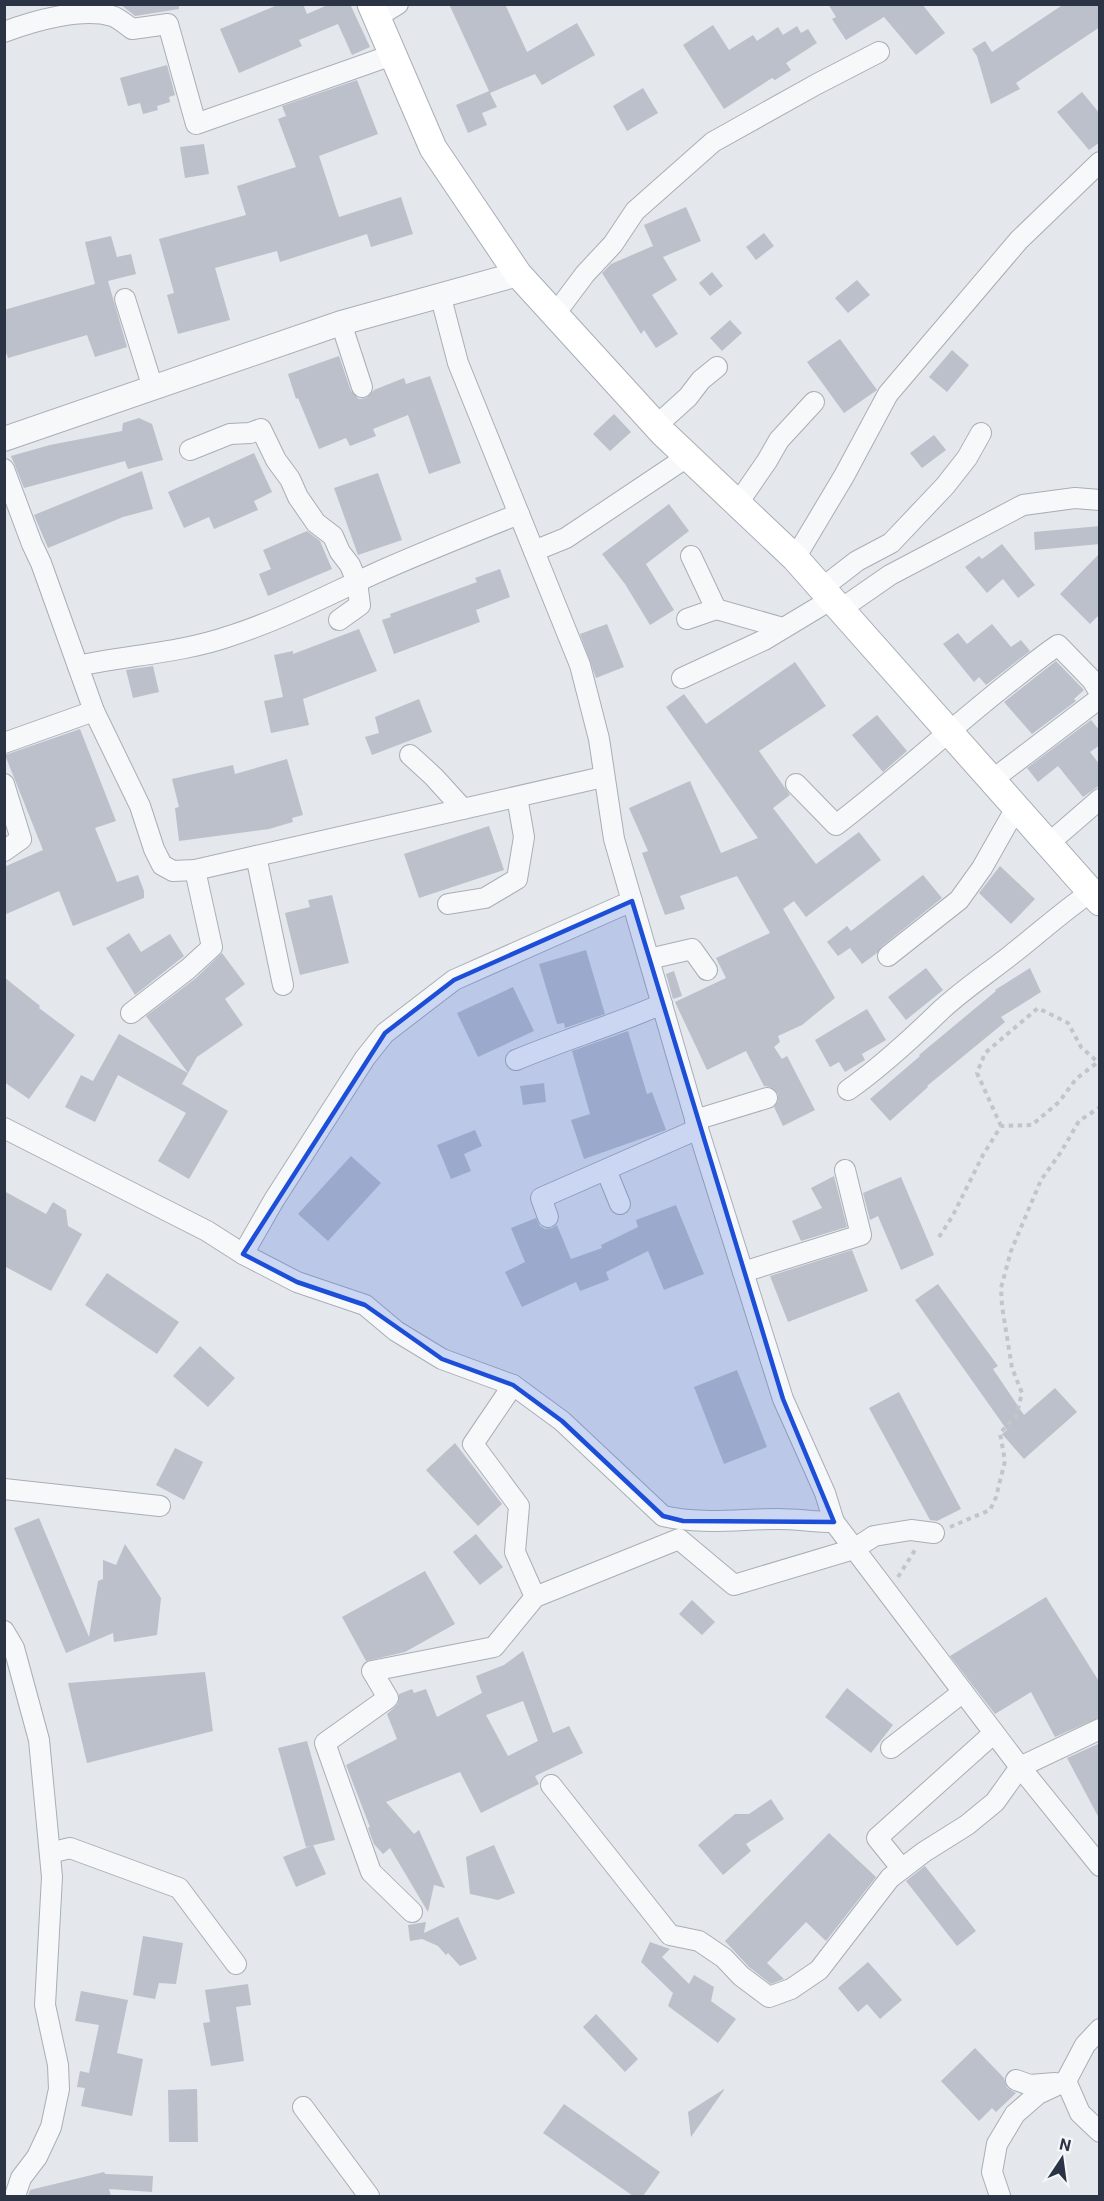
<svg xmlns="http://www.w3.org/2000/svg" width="1104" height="2201" font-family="Roboto,sans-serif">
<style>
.building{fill:#bbc0ca;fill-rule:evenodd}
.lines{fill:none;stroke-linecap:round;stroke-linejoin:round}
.minor-casing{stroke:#a9aeb7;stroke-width:22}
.tertiary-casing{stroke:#a9aeb7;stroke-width:26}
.secondary-casing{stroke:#a9aeb7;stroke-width:29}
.path{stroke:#c2c5cb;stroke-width:4;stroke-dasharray:4.5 4.5;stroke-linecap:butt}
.minor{stroke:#f7f8fa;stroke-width:20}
.tertiary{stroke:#f7f8fa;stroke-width:24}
.secondary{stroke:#fff;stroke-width:27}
.marked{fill:#1d4ed8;fill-opacity:0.2;stroke:#1d4ed8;stroke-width:4.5;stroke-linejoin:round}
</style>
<rect width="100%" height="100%" fill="#e4e7ec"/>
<g class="building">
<polygon points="120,4 179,4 179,9 135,16"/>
<polygon points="280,4 303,4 307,14 330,4 350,4 370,47 352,55 338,24 299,40 302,46 239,73 220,29"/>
<polygon points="449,4 505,4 527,52 577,23 595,55 542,85 535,74 490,93 497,107 482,113 487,125 468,133 456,105 489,91"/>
<polygon points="828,4 922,4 945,33 916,55 884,17 846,40 832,19 836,17"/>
<polygon points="1064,4 1100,4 1100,27 1016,83 1020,89 991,104 977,56 972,49 985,41 992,52"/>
<polygon points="713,25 729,50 753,35 757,41 778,27 783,35 797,26 801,33 808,29 817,43 786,63 791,70 775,80 772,78 724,109 683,45"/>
<polygon points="167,65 175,95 169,97 170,102 157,106 158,110 143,114 140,103 128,106 120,78"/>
<polygon points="357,80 378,134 319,156 339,217 401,197 413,234 371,247 367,234 280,262 277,251 215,268 230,320 178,334 167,295 174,293 159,239 246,215 237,186 296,167 278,119 286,116 282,106"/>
<polygon points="643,88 658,113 627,131 613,106"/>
<polygon points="1082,92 1100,114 1100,142 1089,150 1057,112"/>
<polygon points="204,144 209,174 185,178 180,147"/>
<polygon points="686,207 701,241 663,257 677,280 652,295 678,334 656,348 644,330 641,334 602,273 611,264 653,246 644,225"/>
<polygon points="764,233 774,246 756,260 746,247"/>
<polygon points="111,236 117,257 131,254 136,274 108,281 127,347 95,357 87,335 8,358 4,347 4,310 95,284 85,242"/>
<polygon points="712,272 723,286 710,296 699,283"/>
<polygon points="857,280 870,295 848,313 835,298"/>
<polygon points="730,320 742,333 722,351 710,338"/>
<polygon points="840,339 877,390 844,413 807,362"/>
<polygon points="952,350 969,365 947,392 929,377"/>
<polygon points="339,356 351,391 359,399 366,398 374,390 404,378 406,384 430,376 461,463 429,474 408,415 373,429 376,436 350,446 346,438 319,449 298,398 296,399 288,374"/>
<polygon points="614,414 631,432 610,451 593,434"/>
<polygon points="139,418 152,424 163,460 128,469 125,461 24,488 11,456 50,445 122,431 123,423"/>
<polygon points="934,435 946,450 922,468 910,453"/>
<polygon points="254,453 272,492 254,501 258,510 214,529 209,517 184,528 168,492"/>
<polygon points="142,471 153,509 123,517 48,548 34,515"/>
<polygon points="378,473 402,540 358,555 334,488"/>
<polygon points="669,504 689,531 646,564 674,610 650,625 625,584 602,554"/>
<polygon points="1100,526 1100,544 1035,550 1034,532"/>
<polygon points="307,531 320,541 332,569 268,596 259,574 271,569 263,550"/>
<polygon points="1002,544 1035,585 1018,598 1003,579 987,593 965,567 979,556 982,559"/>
<polygon points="1100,553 1100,614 1090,624 1060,594"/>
<polygon points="500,569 510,597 476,610 480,622 394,654 382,620 391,617 390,614 477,582 475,578"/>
<polygon points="607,624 624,667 596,678 580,634"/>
<polygon points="992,624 1011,647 1021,640 1030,651 986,685 979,677 974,682 943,644 958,633 967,644"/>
<polygon points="359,629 377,671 303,699 309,725 271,733 264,701 283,697 274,655 293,651 293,654"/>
<polygon points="1056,661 1084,690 1074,699 1076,701 1032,734 1004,702"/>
<polygon points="795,662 826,706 759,751 790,795 773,808 816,864 859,832 881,860 806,917 794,901 783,909 835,998 802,1025 778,1036 780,1042 774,1047 782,1059 787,1056 815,1110 783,1126 774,1107 778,1101 778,1094 770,1087 764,1086 746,1051 707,1070 675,1002 726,978 716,958 770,933 737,876 680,896 685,909 665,915 642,853 648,851 629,808 690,781 721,853 758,838 666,707 684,694 706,724"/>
<polygon points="153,666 159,692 133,698 126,670"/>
<polygon points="419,699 432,732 372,755 365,737 379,733 375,717"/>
<polygon points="877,715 907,751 883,772 852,735"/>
<polygon points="1091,720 1100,731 1100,745 1090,752 1100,765 1100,785 1083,797 1058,766 1038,782 1027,768"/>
<polygon points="80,729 116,821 95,828 117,882 138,875 144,891 144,898 73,926 59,891 4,915 4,867 43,850 5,755"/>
<polygon points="287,759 303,815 292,818 293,822 269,829 179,841 175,808 179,807 172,779 233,765 235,774"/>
<polygon points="489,826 504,870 419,898 404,854"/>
<polygon points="1000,866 1035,899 1011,924 979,893"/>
<polygon points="923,875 942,898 881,947 877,953 862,964 850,948 838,956 827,942 847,926 851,931"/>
<polygon points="332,895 349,963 300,975 285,913 310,907 308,900"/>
<polygon points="129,933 141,952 170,934 184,956 135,995 106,948"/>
<polygon points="586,950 605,1014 565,1028 564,1023 557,1024 539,964"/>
<polygon points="222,953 245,984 225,999 243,1025 197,1057 182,1084 228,1111 189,1179 158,1161 186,1113 118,1075 95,1122 65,1107 81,1075 93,1081 119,1034 188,1073 146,1016 196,978"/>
<polygon points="926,968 943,990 906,1020 888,997"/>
<polygon points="1030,968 1041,992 1001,1017 1005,1022 927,1086 928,1087 890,1121 870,1099 920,1056 919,1055 996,991 995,990"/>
<polygon points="674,971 682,996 673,999 666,974"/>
<polygon points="4,977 40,1006 39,1008 75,1035 29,1099 4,1082"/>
<polygon points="513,987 534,1031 478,1057 457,1013"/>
<polygon points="867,1009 886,1040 862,1054 865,1060 845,1072 839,1062 830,1067 815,1040"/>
<polygon points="628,1031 647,1094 652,1092 666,1130 584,1159 571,1120 590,1114 572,1051"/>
<polygon points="544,1083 546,1102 523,1105 520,1086"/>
<polygon points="475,1130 482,1146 464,1154 471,1171 451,1179 437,1145"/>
<polygon points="351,1156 381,1183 328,1241 298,1214"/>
<polygon points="834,1176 847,1227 801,1241 792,1221 822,1208 811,1188"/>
<polygon points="901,1177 934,1255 901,1270 878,1216 870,1220 863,1193"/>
<polygon points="4,1191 46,1214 53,1202 66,1210 68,1226 82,1234 51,1291 4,1266"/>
<polygon points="676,1205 704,1274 664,1290 648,1251 606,1272 609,1280 580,1291 576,1282 522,1307 505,1272 525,1262 511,1228 536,1218 540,1226 545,1229 552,1228 557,1225 571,1259 602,1248 601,1245 638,1227 636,1220"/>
<polygon points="852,1250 868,1291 788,1322 770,1276"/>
<polygon points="107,1273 179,1322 157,1354 85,1305"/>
<polygon points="938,1284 998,1366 993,1369 1024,1415 1055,1388 1077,1412 1024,1459 1002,1434 1007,1430 915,1300"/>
<polygon points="200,1346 235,1378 208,1407 173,1376"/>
<polygon points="737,1370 767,1447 724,1464 694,1387"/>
<polygon points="899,1392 961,1509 937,1521 930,1520 869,1408"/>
<polygon points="455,1443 502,1504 478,1526 426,1470"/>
<polygon points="175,1448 203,1462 184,1500 156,1485"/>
<polygon points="39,1518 89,1637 98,1581 103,1579 103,1560 116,1565 125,1544 161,1598 157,1635 114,1642 113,1633 66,1653 14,1528"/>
<polygon points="476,1534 503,1567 480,1585 453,1552"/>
<polygon points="425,1571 455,1624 405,1652 366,1661 342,1617"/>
<polygon points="1046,1597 1100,1683 1100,1717 1055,1737 1031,1692 995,1714 950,1656"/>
<polygon points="692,1600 715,1622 702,1635 679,1614"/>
<path d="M 523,1651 L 553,1733 L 569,1726 L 583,1753 L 535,1776 L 539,1784 L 481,1813 L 460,1772 L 386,1802 L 414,1834 L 419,1830 L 445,1888 L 434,1885 L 428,1912 L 390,1848 L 383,1854 L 374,1844 L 368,1828 L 370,1827 L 346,1765 L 397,1739 L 387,1714 L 398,1704 L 399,1694 L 412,1689 L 414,1693 L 426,1689 L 437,1717 L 482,1693 L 476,1676 L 504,1665 ZM 523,1701 L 538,1741 L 508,1756 L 486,1715 Z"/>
<polygon points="205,1672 213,1731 87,1763 68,1683"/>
<polygon points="847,1688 893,1725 871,1753 825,1717"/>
<polygon points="307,1741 335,1840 306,1847 278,1748"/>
<polygon points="1100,1743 1100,1820 1067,1758"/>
<polygon points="771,1799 784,1819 746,1844 751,1851 723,1875 698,1845 735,1814 749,1814"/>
<polygon points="829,1833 876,1877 826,1941 806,1922 767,1963 784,1979 771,1984 749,1967 725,1941"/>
<polygon points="313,1845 326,1874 296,1887 283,1857"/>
<polygon points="494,1845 515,1893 498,1900 470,1894 466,1857"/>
<polygon points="925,1866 976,1931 957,1946 906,1881"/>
<polygon points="458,1917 477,1959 460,1966 448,1953 446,1955 438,1946 422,1939 410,1941 408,1925 426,1922 424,1933"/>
<polygon points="143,1936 183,1943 176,1984 159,1983 155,1999 133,1995"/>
<polygon points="650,1942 670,1949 662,1957 689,1984 694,1975 714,1987 711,2001 736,2019 718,2043 668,2006 673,1993 641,1962"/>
<polygon points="868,1962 902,2000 880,2019 867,2004 858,2012 838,1988"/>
<polygon points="248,1984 251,2005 236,2007 244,2061 211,2066 203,2023 210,2022 205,1990"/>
<polygon points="81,1991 128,2000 117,2053 143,2059 132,2116 81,2106 85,2088 77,2087 80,2071 89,2073 99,2025 75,2021"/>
<polygon points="596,2014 638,2059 625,2072 583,2027"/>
<polygon points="975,2048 1004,2078 1007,2088 1016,2093 996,2112 992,2108 979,2121 941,2081"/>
<polygon points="197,2089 198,2142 169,2142 168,2090"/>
<polygon points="724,2089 724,2090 691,2137 688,2112"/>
<polygon points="564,2104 660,2172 643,2196 633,2196 543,2133"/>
<polygon points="104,2172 105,2174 153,2176 152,2192 109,2189 111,2196 28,2196 30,2190"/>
</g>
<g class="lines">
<defs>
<g id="minor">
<polyline points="375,18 398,4"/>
<path d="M 4,32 C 33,21 82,7 112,16 C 119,18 126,25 132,29 L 168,24 L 196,124 L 392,55"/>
<polyline points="440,294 458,363 580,665 599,739 614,839 698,1129 783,1399 825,1493 834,1522 1020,1767 1100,1866"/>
<polyline points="125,299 153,388"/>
<polyline points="555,314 585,274 613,244 635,211 713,142 817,84 879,52"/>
<polyline points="341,323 362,387"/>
<polyline points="656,426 688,397 701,380 717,367"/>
<polyline points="190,450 230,434 250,433 261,429 276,460 290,479 298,497 316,523 333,536 340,552 350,565 357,582 360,605 339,620"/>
<polyline points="4,469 32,544 41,563 94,711 140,806 154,849 162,865 173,871 195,870 603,777"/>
<polyline points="738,503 767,461 779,440 814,402"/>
<polyline points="534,551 566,538 687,457"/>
<polyline points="691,556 716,609 783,628"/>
<polyline points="795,558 844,476 888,394 1019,240 1100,162"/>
<polyline points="822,588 857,561 891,543 945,486 967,458 981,433"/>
<polyline points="841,609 890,575 1023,505 1075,498 1100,500"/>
<polyline points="687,619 716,609"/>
<path d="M 78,666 C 129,655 181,653 230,636 C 280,620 328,595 376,573 C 423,552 471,533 519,514"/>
<polyline points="682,678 764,640 832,599"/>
<polyline points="4,743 94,711"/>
<polyline points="410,755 434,777 463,809"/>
<polyline points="992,780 1100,698"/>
<polyline points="4,784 21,839 4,851"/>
<path d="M 796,784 L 836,825 C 895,780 949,730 1007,684 C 1024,671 1040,657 1058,645 L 1092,680 L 1100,693"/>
<polyline points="1048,844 1100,799"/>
<polyline points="256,856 283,985"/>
<polyline points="448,904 485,898 517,879 524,837 517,797"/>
<polyline points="888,956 959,900 982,868 1016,808"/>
<polyline points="649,959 692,949 707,970"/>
<polyline points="131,1013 188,969 212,947 195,870"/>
<path d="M 516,1060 C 564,1040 614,1025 662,1004"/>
<path d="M 848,1090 C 881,1067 910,1040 939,1012 C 961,991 987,974 1011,955 C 1038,934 1063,911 1091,892"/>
<polyline points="695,1120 767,1098"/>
<path d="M 4,1128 L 207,1231 L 243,1254 L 297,1282 L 365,1305 L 396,1331 L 442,1359 L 513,1385 L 562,1421 L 663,1516 C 702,1525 739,1519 778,1519 C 797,1519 815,1522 834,1522"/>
<polyline points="606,1170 620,1204"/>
<polyline points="548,1217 541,1198 698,1129"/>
<polyline points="243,1254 274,1200 365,1058 385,1033 454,980 632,901"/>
<polyline points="743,1272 861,1235 845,1170"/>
<polyline points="513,1385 473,1444 519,1506 515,1552 535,1597"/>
<polyline points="4,1489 160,1506"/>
<polyline points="4,1631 14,1648 39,1740 52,1877 45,2005 58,2065 59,2089 51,2127 37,2157 21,2178 15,2196"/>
<polyline points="891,1748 963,1692"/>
<polyline points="551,1785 670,1935 699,1941 724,1958 741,1976 769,1997 791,1989 819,1970 890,1878 924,1852 967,1825 995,1802 1020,1767 1100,1729"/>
<polyline points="50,1853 70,1848 179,1888 236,1964"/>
<polyline points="902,1869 877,1838 994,1733"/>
<polyline points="412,1912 371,1872 325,1743 388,1698 372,1671 494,1647 535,1597 679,1539 734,1585 854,1549 874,1536 911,1530 934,1533"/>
<polyline points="1100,2029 1085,2045 1066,2081 1080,2113 1100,2132"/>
<polyline points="1016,2080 1030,2085 1055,2083"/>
<polyline points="303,2107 369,2196"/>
<polyline points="1000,2196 992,2172 997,2144 1015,2114 1038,2094 1066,2081"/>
</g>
<polyline id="tertiary" points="4,439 341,323 518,274"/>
<polyline id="secondary" points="371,4 433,148 518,274 663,433 795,558 1100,902"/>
</defs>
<use href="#minor" class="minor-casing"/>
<use href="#tertiary" class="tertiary-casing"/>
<use href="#secondary" class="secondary-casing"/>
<g class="path">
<polyline points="1001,1126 977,1073 985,1053 1038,1008 1068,1023 1081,1047 1099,1063"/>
<polyline points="939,1237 952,1217 983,1155 1001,1126 1032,1125 1059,1102 1076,1079 1098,1062"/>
<polyline points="950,1527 990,1510 996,1497 1005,1461 1000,1433 1016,1416 1022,1393 1012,1368 1002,1306 1001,1288 1011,1251 1041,1180 1061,1152 1079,1121 1100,1107"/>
<polyline points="898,1577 915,1550"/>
</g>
<use href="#minor" class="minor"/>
<use href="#tertiary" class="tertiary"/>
<use href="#secondary" class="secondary"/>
</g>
<path class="marked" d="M 632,901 L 783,1399 L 834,1522 L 683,1521 L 663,1516 L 562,1421 L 513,1385 L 442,1359 L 365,1305 L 297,1282 L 243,1254 L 385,1033 L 454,980 Z"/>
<rect width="1104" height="2201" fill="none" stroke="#2b3445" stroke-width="12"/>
<g transform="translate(1062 2159) rotate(13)" stroke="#f4f6f9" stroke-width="4.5" paint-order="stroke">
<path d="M0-4.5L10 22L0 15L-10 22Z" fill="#2b3445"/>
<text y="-9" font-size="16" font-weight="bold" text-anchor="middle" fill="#2b3445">N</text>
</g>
</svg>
